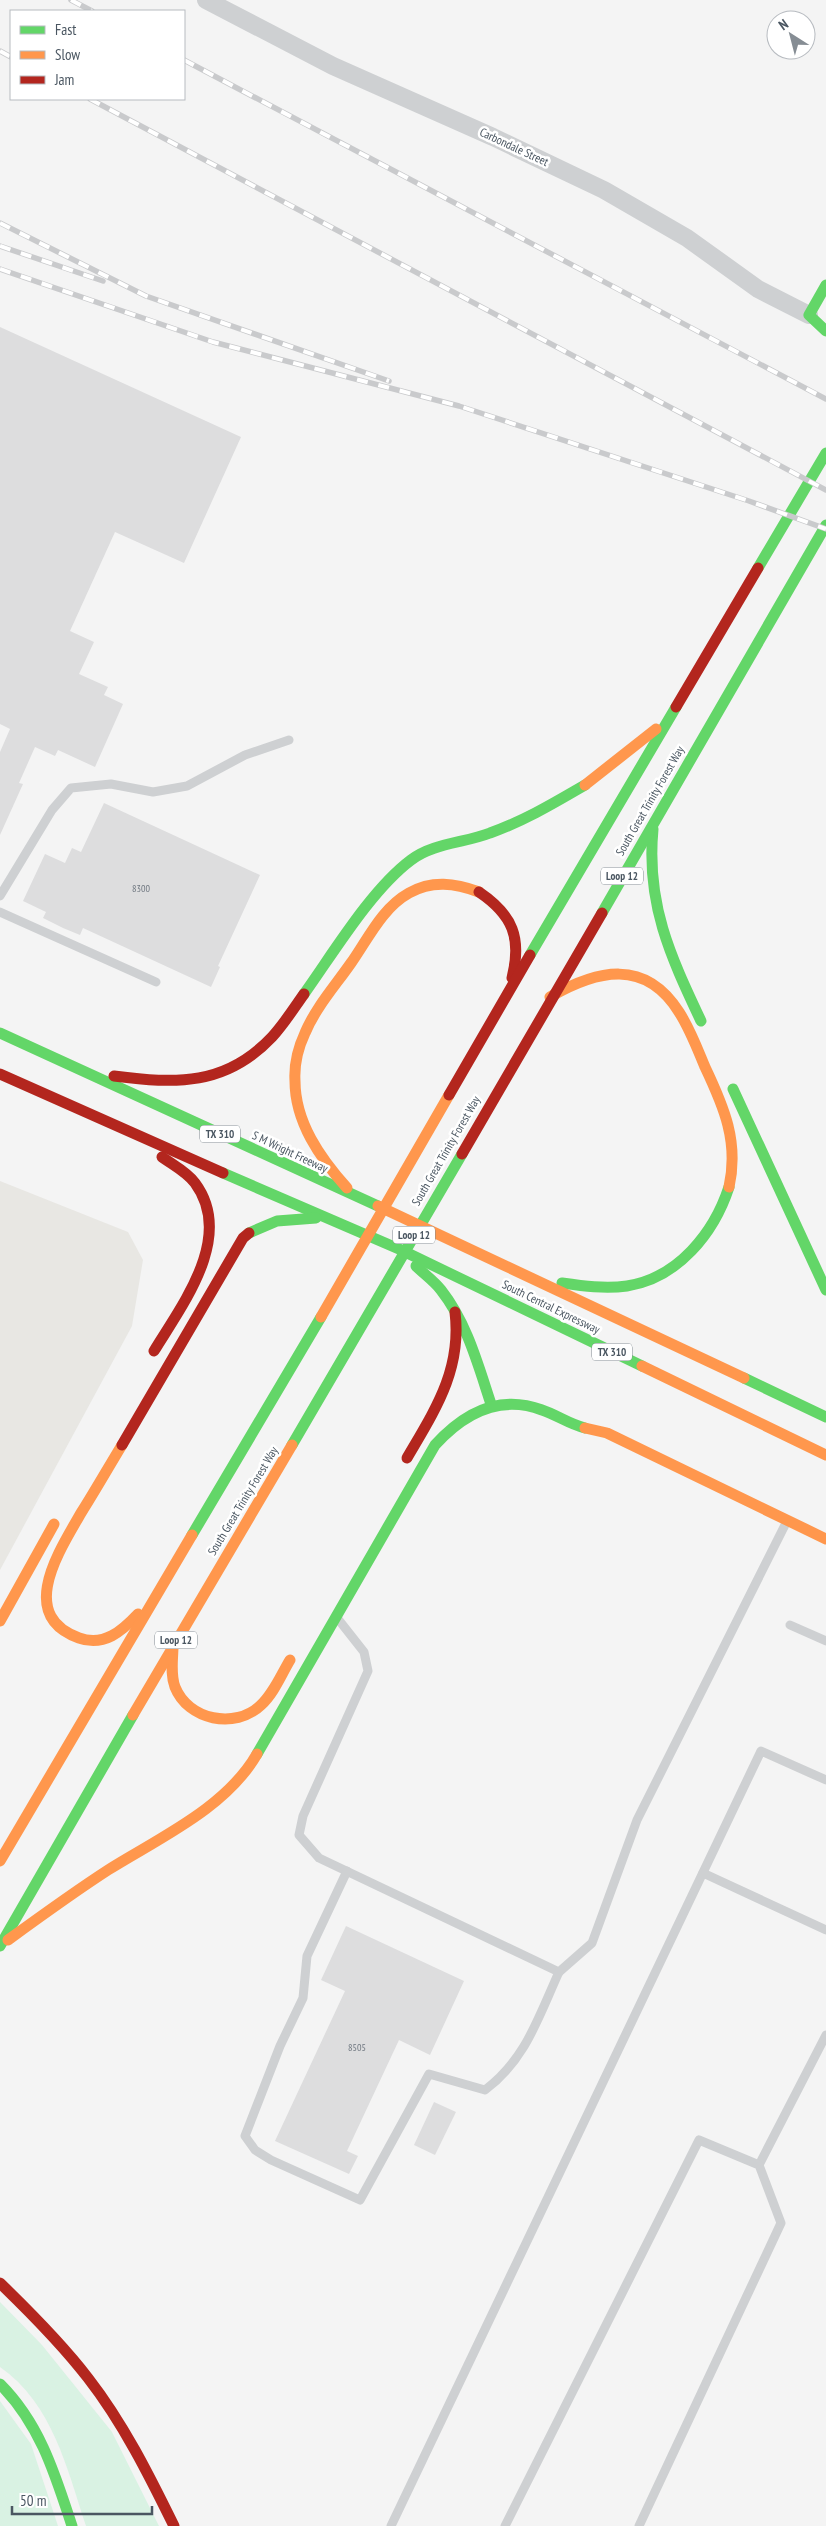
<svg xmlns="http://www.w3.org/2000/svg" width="826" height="2526" font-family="'PT Sans Narrow',sans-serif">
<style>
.commercial{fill:#e8e7e3}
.green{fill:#d9f2e3}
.building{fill:#ddddde}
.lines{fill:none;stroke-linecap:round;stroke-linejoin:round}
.lane{stroke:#ced0d2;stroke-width:9}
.street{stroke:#ced0d2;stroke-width:18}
.fast{stroke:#63d668;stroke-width:11}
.slow{stroke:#ff974d;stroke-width:11}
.jam{stroke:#b3261e;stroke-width:11}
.rail-casing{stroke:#c9cacc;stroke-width:5.5}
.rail{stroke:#fff;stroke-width:4;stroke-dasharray:11;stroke-linecap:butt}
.labels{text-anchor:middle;stroke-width:5;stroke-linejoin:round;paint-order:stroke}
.number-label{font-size:10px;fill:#707881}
.shield{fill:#fff;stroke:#808990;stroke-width:1}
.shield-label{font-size:11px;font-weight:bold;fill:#4a5661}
.street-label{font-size:12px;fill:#4a5661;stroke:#fff}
</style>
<rect width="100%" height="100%" fill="#f4f4f4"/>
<polygon class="commercial" points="0,1181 128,1232 143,1260 132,1326 0,1570"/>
<g class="green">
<path d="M 0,2302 L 42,2345 L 112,2432 L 159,2526 L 86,2526 C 67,2469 53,2404 0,2367 Z"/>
<polygon points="0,2401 31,2444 58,2526 0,2526"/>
</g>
<g class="building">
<polygon points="0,327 241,437 184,563 115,532 70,631 94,642 79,674 108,687 104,695 123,704 95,767 58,750 55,756 35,747 19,783 23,784 0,835 0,752 10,729 0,724"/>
<polygon points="104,803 260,875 218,966 220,967 211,987 83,928 80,935 63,928 43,918 46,912 23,901 45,854 65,863 72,848 81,852"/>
<polygon points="346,1926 464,1981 430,2055 399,2040 347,2151 358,2156 349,2174 275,2141 345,1991 321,1980"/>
<polygon points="434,2102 456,2112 435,2155 414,2145"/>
</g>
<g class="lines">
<g class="lane">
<polyline points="0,896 52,810 71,788 111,784 153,792 187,786 245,755 289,740"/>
<polyline points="0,912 156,982"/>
<polyline points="338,1619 364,1652 368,1671 303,1816 299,1835 319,1858 559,1972 592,1943 637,1820 786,1523"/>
<polyline points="790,1625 826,1641"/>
<path d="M 347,1871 L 307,1956 L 303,1998 L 280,2046 L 245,2136 L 255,2150 L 271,2160 L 360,2200 L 429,2074 L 485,2090 C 526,2059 538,2018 559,1972"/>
<polyline points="703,1873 826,1930"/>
<polyline points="759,2165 826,2035"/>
<polyline points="391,2526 761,1751 826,1780"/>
<polyline points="505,2526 699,2140 759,2165 781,2223 639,2526"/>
</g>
<polyline class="street" points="206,0 333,66 493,137 604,190 687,238 758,289 809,315"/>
<g class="fast">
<polyline points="826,285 809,315 826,331"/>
<polyline points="758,568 826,453"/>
<path d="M 653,829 C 646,904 670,955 701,1021"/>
<polyline points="602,913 826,525"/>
<polyline points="530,955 676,707"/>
<path d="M 304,994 C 334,952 371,890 411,860 C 433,843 465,843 490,833 C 524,821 554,803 585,785"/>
<polyline points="0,1033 378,1206"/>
<polyline points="733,1089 826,1290"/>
<polyline points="223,1173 399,1249 642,1366"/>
<polyline points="249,1233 277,1221 316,1218"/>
<path d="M 416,1266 C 424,1274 434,1281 441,1290 C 467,1323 478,1365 491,1404"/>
<path d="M 562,1283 C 583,1286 605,1289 627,1286 C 678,1278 714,1233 729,1187"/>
<polyline points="744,1378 826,1417"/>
<polyline points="292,1445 462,1154"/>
<polyline points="192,1535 321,1317"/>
<path d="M 257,1754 L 435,1445 C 464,1413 499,1394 542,1410 C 557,1415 569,1424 585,1428"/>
<polyline points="0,1946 133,1715"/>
<path d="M 0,2384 C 40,2424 55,2474 72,2526"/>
</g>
<g class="slow">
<polyline points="585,785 656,729"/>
<path d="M 550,997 C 597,970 645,958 679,1012 C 690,1029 697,1048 705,1067 C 724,1107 739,1142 729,1187"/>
<path d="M 347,1188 C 320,1158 295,1122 295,1081 C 294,1064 298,1048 305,1033 C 316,1007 335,986 351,963 C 368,939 382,908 409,893 C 432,880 455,883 479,892"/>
<polyline points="378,1206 744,1378"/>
<polyline points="321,1317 449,1095"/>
<polyline points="642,1366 826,1455"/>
<polyline points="585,1428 607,1433 826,1539"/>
<path d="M 122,1445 C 108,1468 95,1491 81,1513 C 60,1550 16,1615 79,1638 C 104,1647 122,1631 138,1614"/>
<polyline points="0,1621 54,1524"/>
<path d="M 173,1645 C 173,1659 170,1674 175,1687 C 188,1720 235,1730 261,1705 C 274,1693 281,1675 290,1660"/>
<polyline points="133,1715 292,1445"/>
<polyline points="0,1861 192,1535"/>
<path d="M 8,1940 C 41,1916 74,1892 108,1870 C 159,1838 226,1808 257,1754"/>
</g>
<g class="jam">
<polyline points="676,707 758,568"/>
<path d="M 479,892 C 513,915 522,938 512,978"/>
<polyline points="0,1074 223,1173"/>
<path d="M 114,1076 C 176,1084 226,1086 272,1037 C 284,1024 294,1008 304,994"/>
<polyline points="449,1095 530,955"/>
<polyline points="462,1154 602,913"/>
<path d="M 154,1351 C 182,1305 235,1237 195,1183 C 187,1172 173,1165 162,1157"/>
<polyline points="122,1445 243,1238 249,1233"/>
<path d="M 407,1458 C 435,1410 462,1370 455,1312"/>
<path d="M 0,2283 C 31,2313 62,2344 88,2378 C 123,2423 149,2475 174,2526"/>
</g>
<defs>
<g id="rail">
<polyline points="71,0 92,11"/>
<polyline points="0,51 11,57"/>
<polyline points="184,60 826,399"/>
<polyline points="90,99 826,490"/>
<polyline points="0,223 146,296 389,381"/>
<polyline points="0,246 103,281"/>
<polyline points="0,269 213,342 459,406 749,501 826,529"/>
</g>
</defs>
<use href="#rail" class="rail-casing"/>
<use href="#rail" class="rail"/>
</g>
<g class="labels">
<g class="number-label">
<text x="141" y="892">8300</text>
<text x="357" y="2051">8505</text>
</g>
<g class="shield">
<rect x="601" y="867.5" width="42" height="17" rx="4"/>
<rect x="200" y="1125.5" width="40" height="17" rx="4"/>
<rect x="393" y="1226.5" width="42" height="17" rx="4"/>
<rect x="592" y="1343.5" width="40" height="17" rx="4"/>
<rect x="155" y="1631.5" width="42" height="17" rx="4"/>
</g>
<g class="shield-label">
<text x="622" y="880">Loop 12</text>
<text x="220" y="1138">TX 310</text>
<text x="414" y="1239">Loop 12</text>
<text x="612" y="1356">TX 310</text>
<text x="176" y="1644">Loop 12</text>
</g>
<g class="street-label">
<text transform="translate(514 147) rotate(25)" y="4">Carbondale Street</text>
<text transform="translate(650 801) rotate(-60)" y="4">South Great Trinity Forest Way</text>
<text transform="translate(446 1151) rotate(-60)" y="4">South Great Trinity Forest Way</text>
<text transform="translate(290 1152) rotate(25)" y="4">S M Wright Freeway</text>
<text transform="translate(551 1307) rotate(26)" y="4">South Central Expressway</text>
<text transform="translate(243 1501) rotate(-59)" y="4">South Great Trinity Forest Way</text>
</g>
</g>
<rect x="10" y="10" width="175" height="90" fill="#ffffff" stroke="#b7bbc0"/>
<rect x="20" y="26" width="25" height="8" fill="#63d668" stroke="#b7bbc0"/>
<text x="55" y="35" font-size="15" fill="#4a5661">Fast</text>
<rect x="20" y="51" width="25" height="8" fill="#ff974d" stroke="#b7bbc0"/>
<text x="55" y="60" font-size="15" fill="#4a5661">Slow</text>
<rect x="20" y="76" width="25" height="8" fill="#b3261e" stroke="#b7bbc0"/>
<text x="55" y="85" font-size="15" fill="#4a5661">Jam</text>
<g transform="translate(791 35) rotate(324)"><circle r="24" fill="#ffffff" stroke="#b7bbc0"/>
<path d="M0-4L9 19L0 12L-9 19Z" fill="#868d94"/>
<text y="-8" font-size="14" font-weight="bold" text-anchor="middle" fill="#4a5661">N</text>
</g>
<path d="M12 2506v8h140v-8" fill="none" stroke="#4a5661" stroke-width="2.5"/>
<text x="20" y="2506" font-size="15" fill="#4a5661" stroke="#ffffff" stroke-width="4" paint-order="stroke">50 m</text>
</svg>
